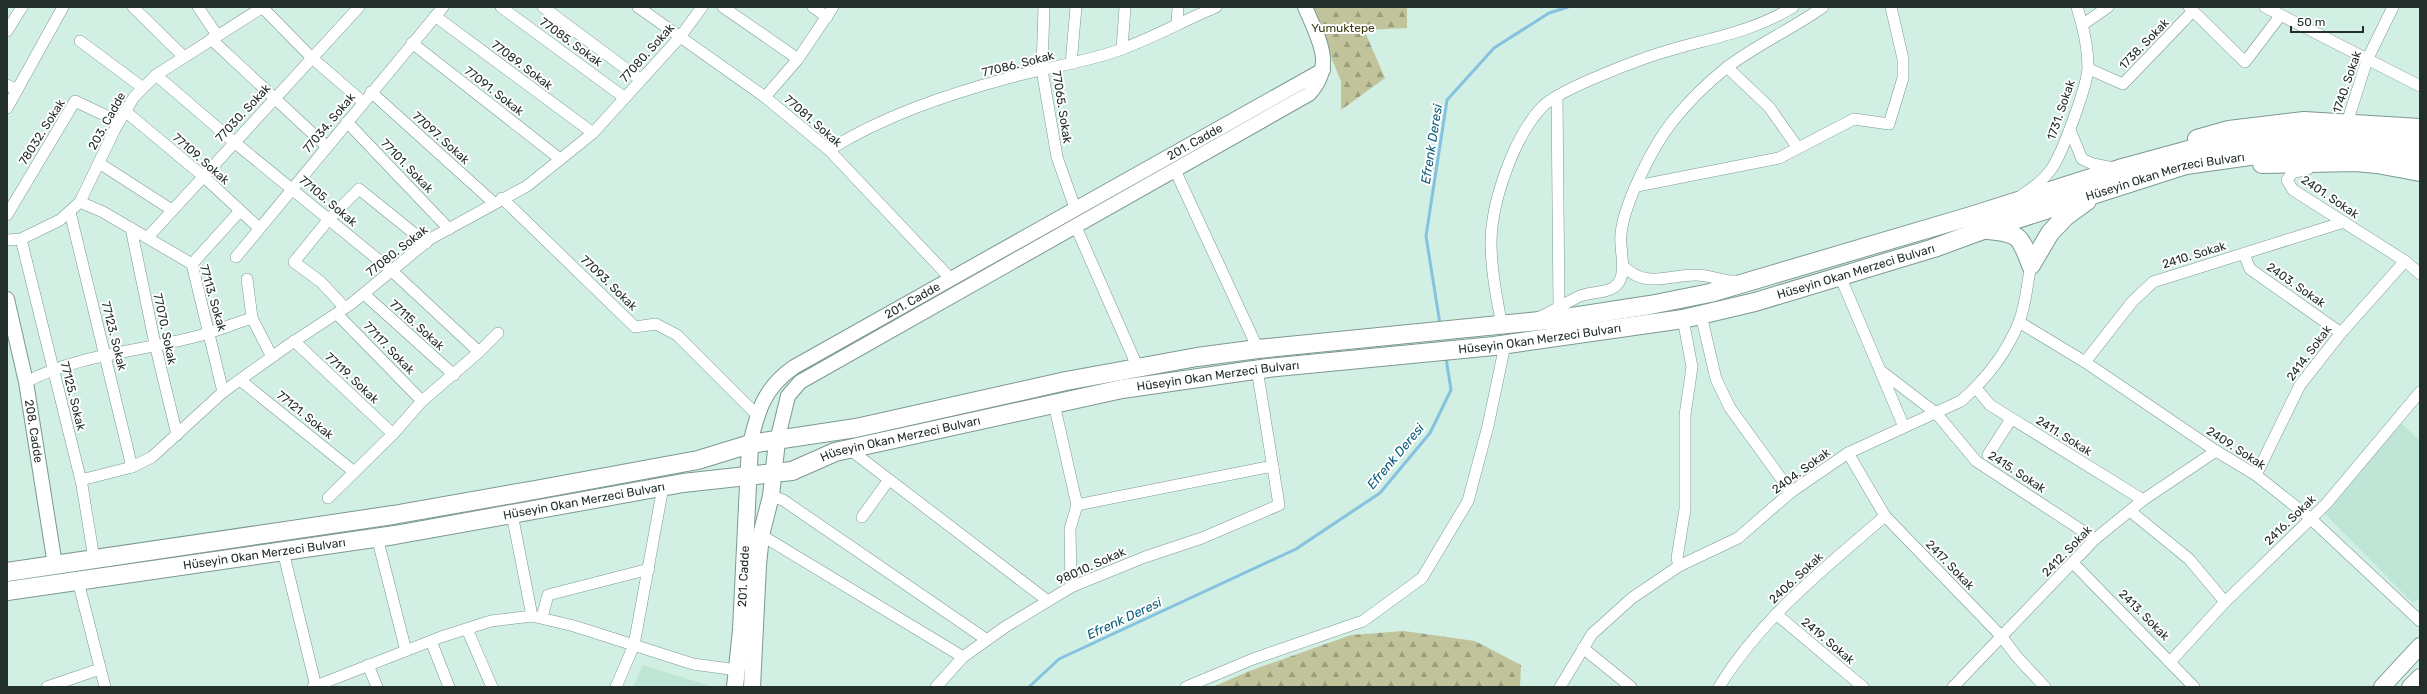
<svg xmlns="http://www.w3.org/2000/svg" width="2427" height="694" font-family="Rubik,sans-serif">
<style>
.built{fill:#bfe5d6}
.forest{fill:url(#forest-firs)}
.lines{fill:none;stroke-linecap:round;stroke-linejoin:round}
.stream{stroke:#85c2e0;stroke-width:3}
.minor-casing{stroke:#7d998f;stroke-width:12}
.tertiary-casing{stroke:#7d998f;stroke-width:16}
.secondary-casing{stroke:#7d998f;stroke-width:18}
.primary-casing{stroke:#7d998f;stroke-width:20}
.minor{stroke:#fff;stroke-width:11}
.tertiary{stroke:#fff;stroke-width:14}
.secondary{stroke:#fff;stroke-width:16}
.primary{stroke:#fff;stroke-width:18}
.labels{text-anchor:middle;stroke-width:4;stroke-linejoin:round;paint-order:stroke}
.park-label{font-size:12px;fill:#3c3d10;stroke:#fff}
.street-label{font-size:12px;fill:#232f2a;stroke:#fff}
.water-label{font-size:13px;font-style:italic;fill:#0b5c7a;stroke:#fff}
</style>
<defs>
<pattern id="forest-firs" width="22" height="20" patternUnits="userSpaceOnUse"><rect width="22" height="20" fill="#c1c39b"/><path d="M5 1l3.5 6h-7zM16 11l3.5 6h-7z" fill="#9c9f7f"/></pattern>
</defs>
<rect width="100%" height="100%" fill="#d1efe3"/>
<g class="built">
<polygon points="2401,423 2420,441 2420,600 2412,602 2324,513"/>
<polygon points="643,665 713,687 633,687"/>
</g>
<g class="forest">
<polygon points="1310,7 1407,7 1407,28 1364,30 1385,78 1341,110 1341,81"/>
<polygon points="1404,631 1475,641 1521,665 1520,687 1213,687 1247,672 1351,635"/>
</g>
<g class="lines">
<g class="stream">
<polyline points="1440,324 1426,236 1447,100 1494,48 1549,13 1568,7"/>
<polyline points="1029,687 1059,659 1296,549 1380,493 1430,433 1451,390 1446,358"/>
</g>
<defs>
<g id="minor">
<polyline points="133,7 183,56"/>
<polyline points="198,7 217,35"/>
<polyline points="262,7 312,58 363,102"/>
<polyline points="501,7 625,98"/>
<polyline points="543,7 641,80"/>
<polyline points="638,7 765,97 829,150 950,278"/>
<polyline points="723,7 798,59"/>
<polyline points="813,7 827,17"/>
<polyline points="1044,7 1042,70 1057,157 1075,208"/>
<polyline points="2189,7 2245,62 2280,16"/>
<polyline points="2265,7 2420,86"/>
<polyline points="435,16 593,133"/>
<polyline points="1177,24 1178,7"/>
<polyline points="2082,25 2108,7"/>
<polyline points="7,31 22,7"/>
<polyline points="211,39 326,146"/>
<polyline points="80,41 143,88"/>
<polyline points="412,43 560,159"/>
<polyline points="1122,49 1125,7"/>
<polyline points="1071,64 1076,7"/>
<polyline points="1727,67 1769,107 1798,148"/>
<polyline points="2089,69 2123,84 2193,11"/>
<polyline points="156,75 234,142 392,271 479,352"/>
<polyline points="7,85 17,90"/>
<polyline points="371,92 494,203"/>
<polyline points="1557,96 1559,307"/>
<polyline points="765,97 798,59 833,7"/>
<polyline points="7,108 63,7"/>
<polyline points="125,111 203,176 259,228"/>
<polyline points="347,122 449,229"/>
<polyline points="2347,123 2367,60 2393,7"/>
<polyline points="2070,130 2082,159 2093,164 2114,168"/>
<path d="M 829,150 C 883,116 946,95 1008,78 C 1046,67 1085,63 1122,49 C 1154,37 1185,20 1216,7"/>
<polyline points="99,163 172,210"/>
<polyline points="2308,169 2292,173 2287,180 2293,190 2405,261 2420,274"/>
<polyline points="1175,170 1258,349"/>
<polyline points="1637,186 1779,158 1854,119 1889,124 1903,78 1903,59 1891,7"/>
<path d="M 2022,195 C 2033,188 2044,180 2052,168 C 2062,154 2088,84 2088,67 C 2088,48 2083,26 2077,7"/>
<polyline points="502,198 635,327 656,324 677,335 757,415"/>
<polyline points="80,202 103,212 192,264 223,392"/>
<polyline points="70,212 132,467"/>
<polyline points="7,215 75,101 119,122"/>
<polyline points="1076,227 1138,368"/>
<polyline points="131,228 155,344 177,435"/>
<polyline points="148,237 359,7"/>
<polyline points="21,239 82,485 94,559"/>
<polyline points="7,240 21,239 60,220 80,202 115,129 134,97 156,75 263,7"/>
<polyline points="2244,254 2250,269 2341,333"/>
<polyline points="236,257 443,7"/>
<polyline points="192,264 240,211"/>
<path d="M 1623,266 C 1647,289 1667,275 1696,275 C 1709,275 1722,281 1735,281"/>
<polyline points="1840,276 1904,427"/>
<polyline points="247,279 252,318 272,357"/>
<polyline points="364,294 454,375"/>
<polyline points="345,308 321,282 294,262 329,219 359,189 426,243"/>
<polyline points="337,314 422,401"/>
<polyline points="1701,315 1716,379 1730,408 1791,492"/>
<path d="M 1540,317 C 1554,311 1567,302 1580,296 C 1592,291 1612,294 1619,282 C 1627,269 1619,249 1621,234 C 1624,203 1653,146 1672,122 C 1688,102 1706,84 1726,68 C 1756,45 1792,29 1823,7"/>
<polyline points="2019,322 2085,362 2216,451 2256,475 2310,518 2420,621"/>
<path d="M 1502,325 C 1496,297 1491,270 1491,241 C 1492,200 1514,137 1542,107 C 1557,91 1625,65 1648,57 C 1699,39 1746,36 1793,7"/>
<polyline points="294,341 393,434"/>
<polyline points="2085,362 2132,302 2153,282 2344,222"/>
<polyline points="1881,371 1936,413 1976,461 2095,539"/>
<polyline points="240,380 353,471"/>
<path d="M 26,382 C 84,352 144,352 205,334 C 221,329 236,323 252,318"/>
<polyline points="1976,388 1990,405 2143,500"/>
<polyline points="1054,404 1077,505 1070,529 1071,587"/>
<polyline points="849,449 1048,601"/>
<polyline points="1848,453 1885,516 2002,637 2017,657 2045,687"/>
<polyline points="1988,455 2011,419"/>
<polyline points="2256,475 2300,385 2341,333 2405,261"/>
<polyline points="81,480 132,467 152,457 223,392 290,344 351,304 430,239 527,186 593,133 680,37 702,7"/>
<polyline points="771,496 783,500 987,640"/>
<polyline points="328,498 393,434 422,401 479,352 498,333"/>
<polyline points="1077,505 1273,466"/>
<polyline points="2130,511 2189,559 2225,602"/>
<polyline points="512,514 532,616"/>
<polyline points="862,517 888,481"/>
<polyline points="761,535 963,657"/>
<polyline points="377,537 406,651"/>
<polyline points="283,551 316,687"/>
<polyline points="2073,563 2194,687"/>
<polyline points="1679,566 1677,558 1685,509 1685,415 1692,367 1683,319"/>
<polyline points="78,581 105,687"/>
<polyline points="1776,614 1863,687"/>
<polyline points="542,617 548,595 649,569"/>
<polyline points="467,629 492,687"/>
<polyline points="431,641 449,687"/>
<polyline points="1583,648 1631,687"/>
<polyline points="2171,661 2225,602 2326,504 2420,392"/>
<polyline points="368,665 377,687"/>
<polyline points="47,687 100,669"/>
<polyline points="313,687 441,637 491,621 532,616 574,626 693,664 737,670"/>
<polyline points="616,687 634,645 663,487"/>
<polyline points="936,687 963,657 1005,627 1071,587 1145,557 1202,538 1279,505 1257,369"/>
<polyline points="1186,687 1253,659 1363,621 1422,578 1468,501 1488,426 1505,345"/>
<path d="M 1560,687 L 1592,634 L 1632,598 L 1679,566 L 1738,538 L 1791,492 L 1848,453 L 1961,401 C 1985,380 2007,352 2019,322 C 2026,305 2027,283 2031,265"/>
<path d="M 1719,687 C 1761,618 1825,568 1885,516"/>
<polyline points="1953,687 2095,539 2143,500 2216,451"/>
</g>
<g id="tertiary">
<path id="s1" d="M 7,299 L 26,382 L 55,565"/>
<path d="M 777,441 L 788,396 L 800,382 L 1309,94 C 1336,65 1318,38 1305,7"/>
<path id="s2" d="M 750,444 C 758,410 764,388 794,367 L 1323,70"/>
</g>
<g id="secondary">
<path id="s3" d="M 735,687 L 741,630 L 750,444"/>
<polyline points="752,687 758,565 761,535 771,496 777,441"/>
<polyline points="2382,687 2420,646"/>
<polyline points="2410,687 2420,677"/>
</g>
<g id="primary">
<polyline points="2197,139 2229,130 2304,121 2420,128"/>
<polyline points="2262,164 2355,162 2377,164 2420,172"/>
<path d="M 1988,230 C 2020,233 2020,236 2031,265"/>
<polyline points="2031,265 2050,233 2065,217 2087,201"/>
<polyline points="7,572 393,515 535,490 698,460 750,444 856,428 1066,381 1197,357 1258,349 1559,319 1650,305 1710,293 1971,216 2119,169 2196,148 2316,133 2420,145"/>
<path id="s4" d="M 7,591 L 395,535 L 683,483 L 792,471 L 835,452 L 1122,389 L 1268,368 L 1494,346 L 1683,319 L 1755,302 L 1934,248 L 1983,230 L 2186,165 L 2314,147 L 2380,152 L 2420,158"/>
</g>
</defs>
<use href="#minor" class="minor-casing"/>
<use href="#tertiary" class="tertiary-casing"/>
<use href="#secondary" class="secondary-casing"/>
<use href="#primary" class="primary-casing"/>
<use href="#minor" class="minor"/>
<use href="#tertiary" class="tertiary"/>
<use href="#secondary" class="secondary"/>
<use href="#primary" class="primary"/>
</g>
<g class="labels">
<g class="park-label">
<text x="1343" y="32">Yumuktepe</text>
</g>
<g class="street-label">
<text transform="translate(571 42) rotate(36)" y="4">77085. Sokak</text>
<text transform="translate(2144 44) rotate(-46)" y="4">1738. Sokak</text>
<text transform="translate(647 53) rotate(-48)" y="4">77080. Sokak</text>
<text transform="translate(1018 64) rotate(-14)" y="4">77086. Sokak</text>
<text transform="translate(522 65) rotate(37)" y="4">77089. Sokak</text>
<text transform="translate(2347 82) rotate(-71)" y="4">1740. Sokak</text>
<text transform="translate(494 91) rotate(38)" y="4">77091. Sokak</text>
<text transform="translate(1062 107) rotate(81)" y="4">77065. Sokak</text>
<text transform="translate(2061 110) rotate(-71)" y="4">1731. Sokak</text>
<text transform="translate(243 113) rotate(-47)" y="4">77030. Sokak</text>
<text transform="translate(107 121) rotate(-61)" y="4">203. Cadde</text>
<text transform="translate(813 121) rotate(41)" y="4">77081. Sokak</text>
<text transform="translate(329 123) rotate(-50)" y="4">77034. Sokak</text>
<text transform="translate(42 132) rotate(-58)" y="4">78032. Sokak</text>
<text transform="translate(441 138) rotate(42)" y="4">77097. Sokak</text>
<text dy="4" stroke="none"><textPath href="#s2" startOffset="551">201. Cadde</textPath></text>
<text transform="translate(201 159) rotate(41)" y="4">77109. Sokak</text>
<text transform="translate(407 166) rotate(46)" y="4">77101. Sokak</text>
<text dy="4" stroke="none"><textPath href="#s4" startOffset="2204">Hüseyin Okan Merzeci Bulvarı</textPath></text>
<text transform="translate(2330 197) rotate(34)" y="4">2401. Sokak</text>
<text transform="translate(328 201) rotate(40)" y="4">77105. Sokak</text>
<text transform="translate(397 251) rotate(-38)" y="4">77080. Sokak</text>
<text transform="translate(2194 255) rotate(-17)" y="4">2410. Sokak</text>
<text dy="4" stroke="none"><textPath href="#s4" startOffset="1880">Hüseyin Okan Merzeci Bulvarı</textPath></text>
<text transform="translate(609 283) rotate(44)" y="4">77093. Sokak</text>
<text transform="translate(2296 285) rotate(35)" y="4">2403. Sokak</text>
<text transform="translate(213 298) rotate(74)" y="4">77113. Sokak</text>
<text dy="4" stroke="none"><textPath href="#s2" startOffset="227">201. Cadde</textPath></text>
<text transform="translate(417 325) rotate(42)" y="4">77115. Sokak</text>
<text transform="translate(165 329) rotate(78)" y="4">77070. Sokak</text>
<text transform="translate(114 336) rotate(76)" y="4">77123. Sokak</text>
<text dy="4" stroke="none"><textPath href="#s4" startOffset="1556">Hüseyin Okan Merzeci Bulvarı</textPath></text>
<text transform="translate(389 348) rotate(46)" y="4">77117. Sokak</text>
<text transform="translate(2309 353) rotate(-53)" y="4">2414. Sokak</text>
<text dy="4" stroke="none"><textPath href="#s4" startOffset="1232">Hüseyin Okan Merzeci Bulvarı</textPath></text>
<text transform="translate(352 378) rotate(43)" y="4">77119. Sokak</text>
<text transform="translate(73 396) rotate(76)" y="4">77125. Sokak</text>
<text transform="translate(305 415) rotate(39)" y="4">77121. Sokak</text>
<text dy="4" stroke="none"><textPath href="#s1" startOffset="135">208. Cadde</textPath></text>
<text transform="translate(2064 436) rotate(32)" y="4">2411. Sokak</text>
<text dy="4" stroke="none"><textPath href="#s4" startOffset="908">Hüseyin Okan Merzeci Bulvarı</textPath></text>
<text transform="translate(2236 448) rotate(33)" y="4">2409. Sokak</text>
<text transform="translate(1801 471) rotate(-36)" y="4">2404. Sokak</text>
<text transform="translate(2017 472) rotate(33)" y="4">2415. Sokak</text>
<text dy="4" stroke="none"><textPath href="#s4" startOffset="584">Hüseyin Okan Merzeci Bulvarı</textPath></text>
<text transform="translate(2290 520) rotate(-44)" y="4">2416. Sokak</text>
<text transform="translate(2067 551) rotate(-46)" y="4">2412. Sokak</text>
<text dy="4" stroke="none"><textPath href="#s4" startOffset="260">Hüseyin Okan Merzeci Bulvarı</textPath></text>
<text transform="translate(1950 565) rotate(46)" y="4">2417. Sokak</text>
<text transform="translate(1091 566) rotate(-24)" y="4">98010. Sokak</text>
<text dy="4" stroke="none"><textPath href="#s3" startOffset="111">201. Cadde</textPath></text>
<text transform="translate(1796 578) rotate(-43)" y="4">2406. Sokak</text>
<text transform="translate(2144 615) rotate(45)" y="4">2413. Sokak</text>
<text transform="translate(1828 641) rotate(40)" y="4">2419. Sokak</text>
</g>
<g class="water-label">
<text transform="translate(1431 144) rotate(-81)" y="5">Efrenk Deresi</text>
<text transform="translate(1395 456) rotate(-50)" y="5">Efrenk Deresi</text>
<text transform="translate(1124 618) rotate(-25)" y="5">Efrenk Deresi</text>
</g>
</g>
<rect width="2427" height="694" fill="none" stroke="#232f2a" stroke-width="16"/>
<path d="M2291 26v6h72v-6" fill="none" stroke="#232f2a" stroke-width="2"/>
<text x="2297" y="26" font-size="12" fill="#232f2a" stroke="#ffffff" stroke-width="3" paint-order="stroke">50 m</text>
</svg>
